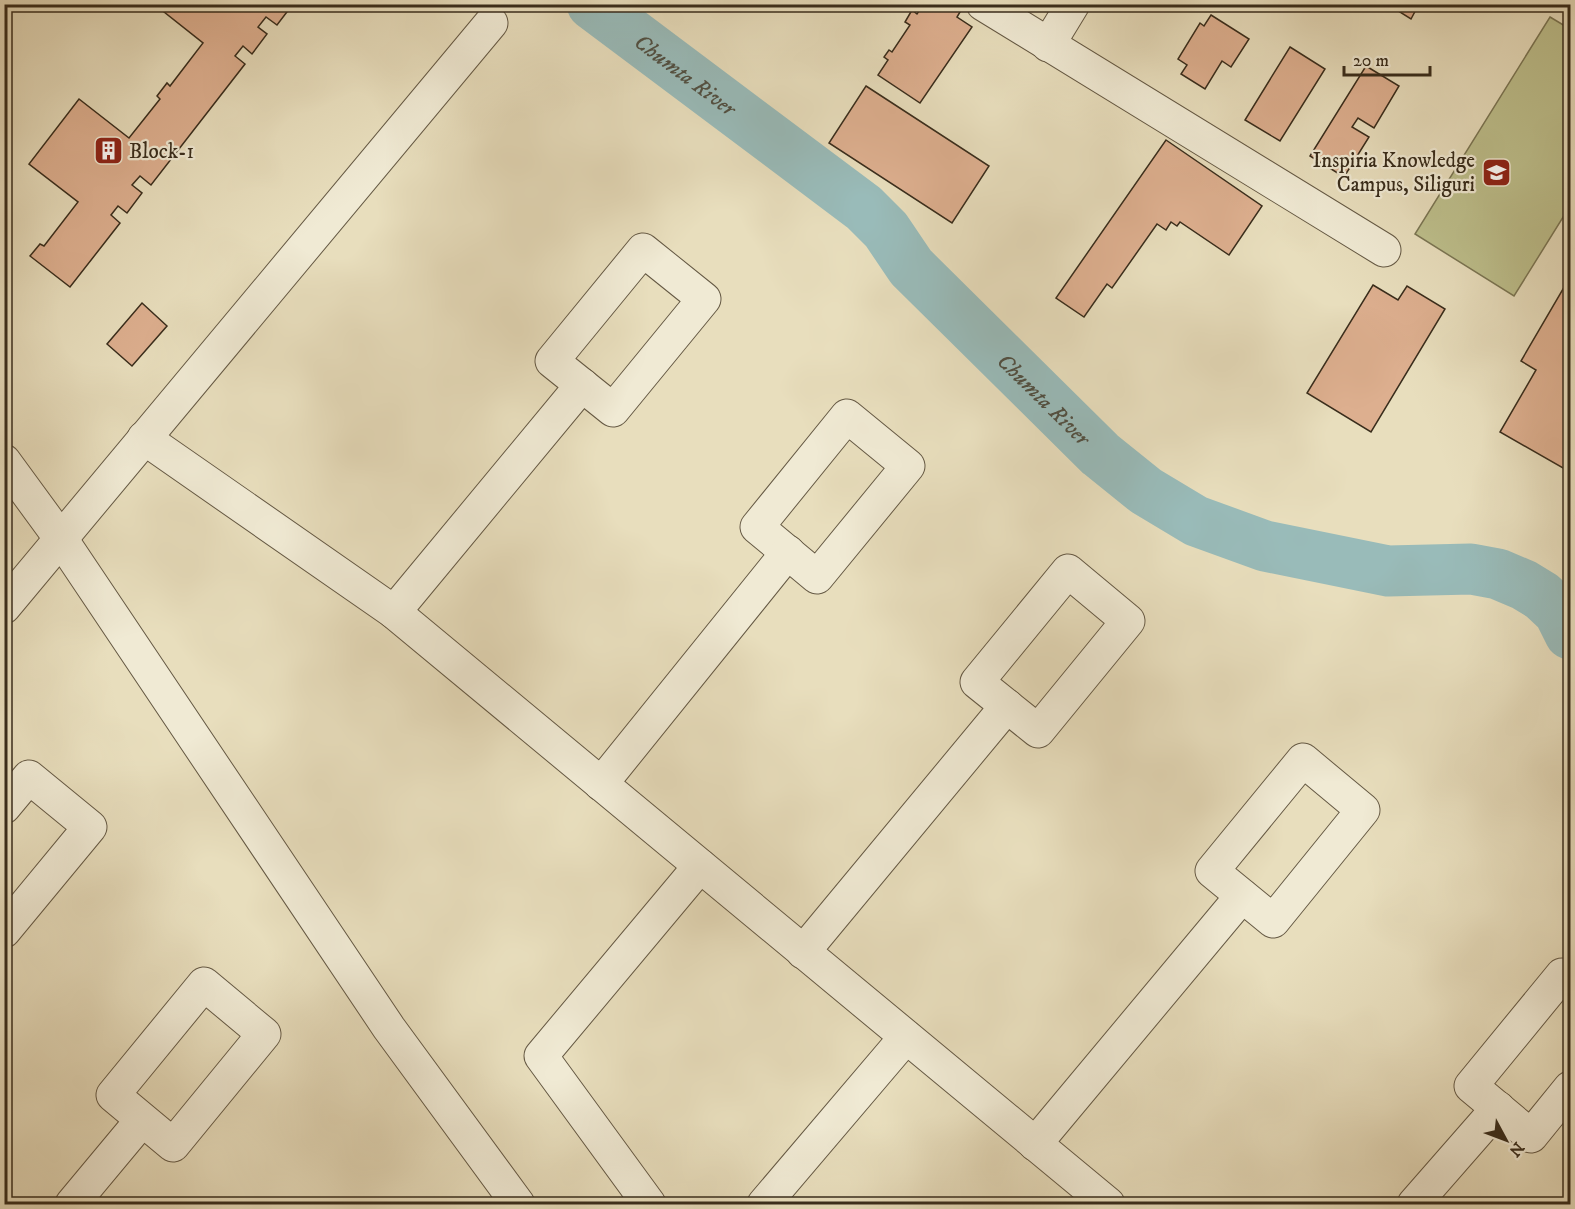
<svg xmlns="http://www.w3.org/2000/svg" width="1575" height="1209" font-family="'IM FELL DW Pica',serif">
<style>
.green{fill:#bdbf8c;stroke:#7b7654;stroke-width:1.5}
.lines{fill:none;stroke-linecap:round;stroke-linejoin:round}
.river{stroke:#99bbb9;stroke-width:51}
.building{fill:#ddaf8f;stroke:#392d1c;stroke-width:1.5}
.minor-casing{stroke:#655944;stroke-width:35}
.minor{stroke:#f0ead4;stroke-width:33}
.labels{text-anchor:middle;stroke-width:4.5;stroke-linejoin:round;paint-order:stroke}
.poi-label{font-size:21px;fill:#392d1c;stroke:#f0ead4;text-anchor:start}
.water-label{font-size:22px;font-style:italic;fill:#515043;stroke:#f0ead4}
</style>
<rect width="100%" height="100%" fill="#e8debd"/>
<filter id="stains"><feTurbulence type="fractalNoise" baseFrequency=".00333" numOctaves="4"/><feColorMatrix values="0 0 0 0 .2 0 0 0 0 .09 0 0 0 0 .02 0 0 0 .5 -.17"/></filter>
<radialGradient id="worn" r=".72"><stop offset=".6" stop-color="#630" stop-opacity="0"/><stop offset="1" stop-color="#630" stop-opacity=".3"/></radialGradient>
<polygon class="green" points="1550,17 1570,29 1570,206 1514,296 1415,234"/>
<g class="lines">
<path class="river" id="s1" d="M 592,4 L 864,208 L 886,230 L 911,267 L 1100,454 L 1146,491 L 1196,521 L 1265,546 L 1388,571 L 1471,569 L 1498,574 L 1524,585 L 1542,596 L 1559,612 L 1570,634"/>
</g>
<g class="building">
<polygon points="293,4 277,25 266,17 258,27 267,34 252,54 243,46 235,56 245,64 151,185 140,176 132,185 142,193 127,213 118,206 111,215 120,223 70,287 30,256 40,244 44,246 78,202 29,164 79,99 129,138 160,99 157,96 167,83 170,86 203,43 154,4"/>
<polygon points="924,4 932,4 939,9 942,4 948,4 960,12 957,17 972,27 920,103 878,75 888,60 884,57 889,50 892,52 910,25 905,22 912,10 917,14"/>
<polygon points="1387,4 1419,4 1411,19"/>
<polygon points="1211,15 1249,39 1231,67 1222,61 1205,89 1181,74 1187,65 1178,59 1200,23 1204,26"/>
<polygon points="1290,47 1325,69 1280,141 1245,120"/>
<polygon points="1366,66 1399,86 1374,128 1358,118 1352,127 1369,137 1344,177 1310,156"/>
<polygon points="866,86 989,166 952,223 829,143"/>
<polygon points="1166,140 1262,206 1229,255 1180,222 1177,226 1171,222 1166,230 1157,224 1112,288 1107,284 1084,317 1056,298"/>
<polygon points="1570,277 1570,472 1500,432 1536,370 1521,361"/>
<polygon points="1373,285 1398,300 1407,286 1445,309 1371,432 1307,393"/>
<polygon points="142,303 167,326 132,366 107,344"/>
</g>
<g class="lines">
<defs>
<g id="minor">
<polyline points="983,4 1384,250"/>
<polyline points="1048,45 1073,4"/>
<polygon points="643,250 704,299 613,410 552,361"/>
<polygon points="847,416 908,466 817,577 757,527"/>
<polyline points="144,438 394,612 1108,1204"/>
<polyline points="4,461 61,539 389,1028 518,1204"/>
<polygon points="1068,571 1128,621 1038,731 977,682"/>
<polyline points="4,607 491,23"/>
<polyline points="394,612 582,385"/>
<polygon points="1303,760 1363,810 1273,921 1212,871"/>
<polyline points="601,784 788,552"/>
<polyline points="4,807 29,777 90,827 4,931"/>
<polyline points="803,952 1007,706"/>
<polyline points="1570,983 1562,975 1471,1086 1531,1136 1570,1088"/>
<polygon points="204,984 264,1034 173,1145 113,1095"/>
<polyline points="1035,1144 1242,896"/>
<polyline points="72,1204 142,1120"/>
<polyline points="649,1204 541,1056 700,866"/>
<polyline points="764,1204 906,1037"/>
<polyline points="1414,1204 1498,1108"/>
</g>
</defs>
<use href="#minor" class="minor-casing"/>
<use href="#minor" class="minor"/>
</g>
<defs>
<symbol id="building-square" viewBox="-11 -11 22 22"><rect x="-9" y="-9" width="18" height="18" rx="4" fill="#8f2418" stroke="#f0ead4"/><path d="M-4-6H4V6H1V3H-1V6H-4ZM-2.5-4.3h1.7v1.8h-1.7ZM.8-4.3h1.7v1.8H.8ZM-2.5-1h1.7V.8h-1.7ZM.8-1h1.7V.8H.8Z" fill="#fff"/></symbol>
<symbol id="university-square" viewBox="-11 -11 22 22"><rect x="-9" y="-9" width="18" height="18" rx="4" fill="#8f2418" stroke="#f0ead4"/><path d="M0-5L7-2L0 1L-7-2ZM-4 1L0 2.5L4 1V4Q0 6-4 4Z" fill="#fff"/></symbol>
</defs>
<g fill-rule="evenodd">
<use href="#building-square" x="92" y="134" width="33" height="33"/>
<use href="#university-square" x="1480" y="156" width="33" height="33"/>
</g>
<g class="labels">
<g class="poi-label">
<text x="129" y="158">Block-1</text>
<text x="1475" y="167" text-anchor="end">Inspiria Knowledge<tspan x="1475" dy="24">Campus, Siliguri</tspan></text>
</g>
<g class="water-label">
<text dy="8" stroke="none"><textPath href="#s1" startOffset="117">Chumta River</textPath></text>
<text dy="8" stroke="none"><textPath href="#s1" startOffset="603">Chumta River</textPath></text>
</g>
</g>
<rect width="1575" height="1209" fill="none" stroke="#e8debd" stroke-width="24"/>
<rect x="6" y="6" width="1563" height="1197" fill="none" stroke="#392d1c" stroke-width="3"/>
<rect x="12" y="12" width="1551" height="1185" fill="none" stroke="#392d1c" stroke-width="1.5"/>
<g transform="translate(1506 1140) rotate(131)" stroke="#f0ead4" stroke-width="4.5" paint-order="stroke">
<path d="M0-4.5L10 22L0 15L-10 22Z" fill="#392d1c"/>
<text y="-9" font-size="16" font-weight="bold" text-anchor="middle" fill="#392d1c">N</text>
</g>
<path d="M1344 66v9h86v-9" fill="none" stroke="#392d1c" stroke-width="3"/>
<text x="1353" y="66" font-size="18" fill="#392d1c" stroke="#f0ead4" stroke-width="4.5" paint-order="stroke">20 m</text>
<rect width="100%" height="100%" filter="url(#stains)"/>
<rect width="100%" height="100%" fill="url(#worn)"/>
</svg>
